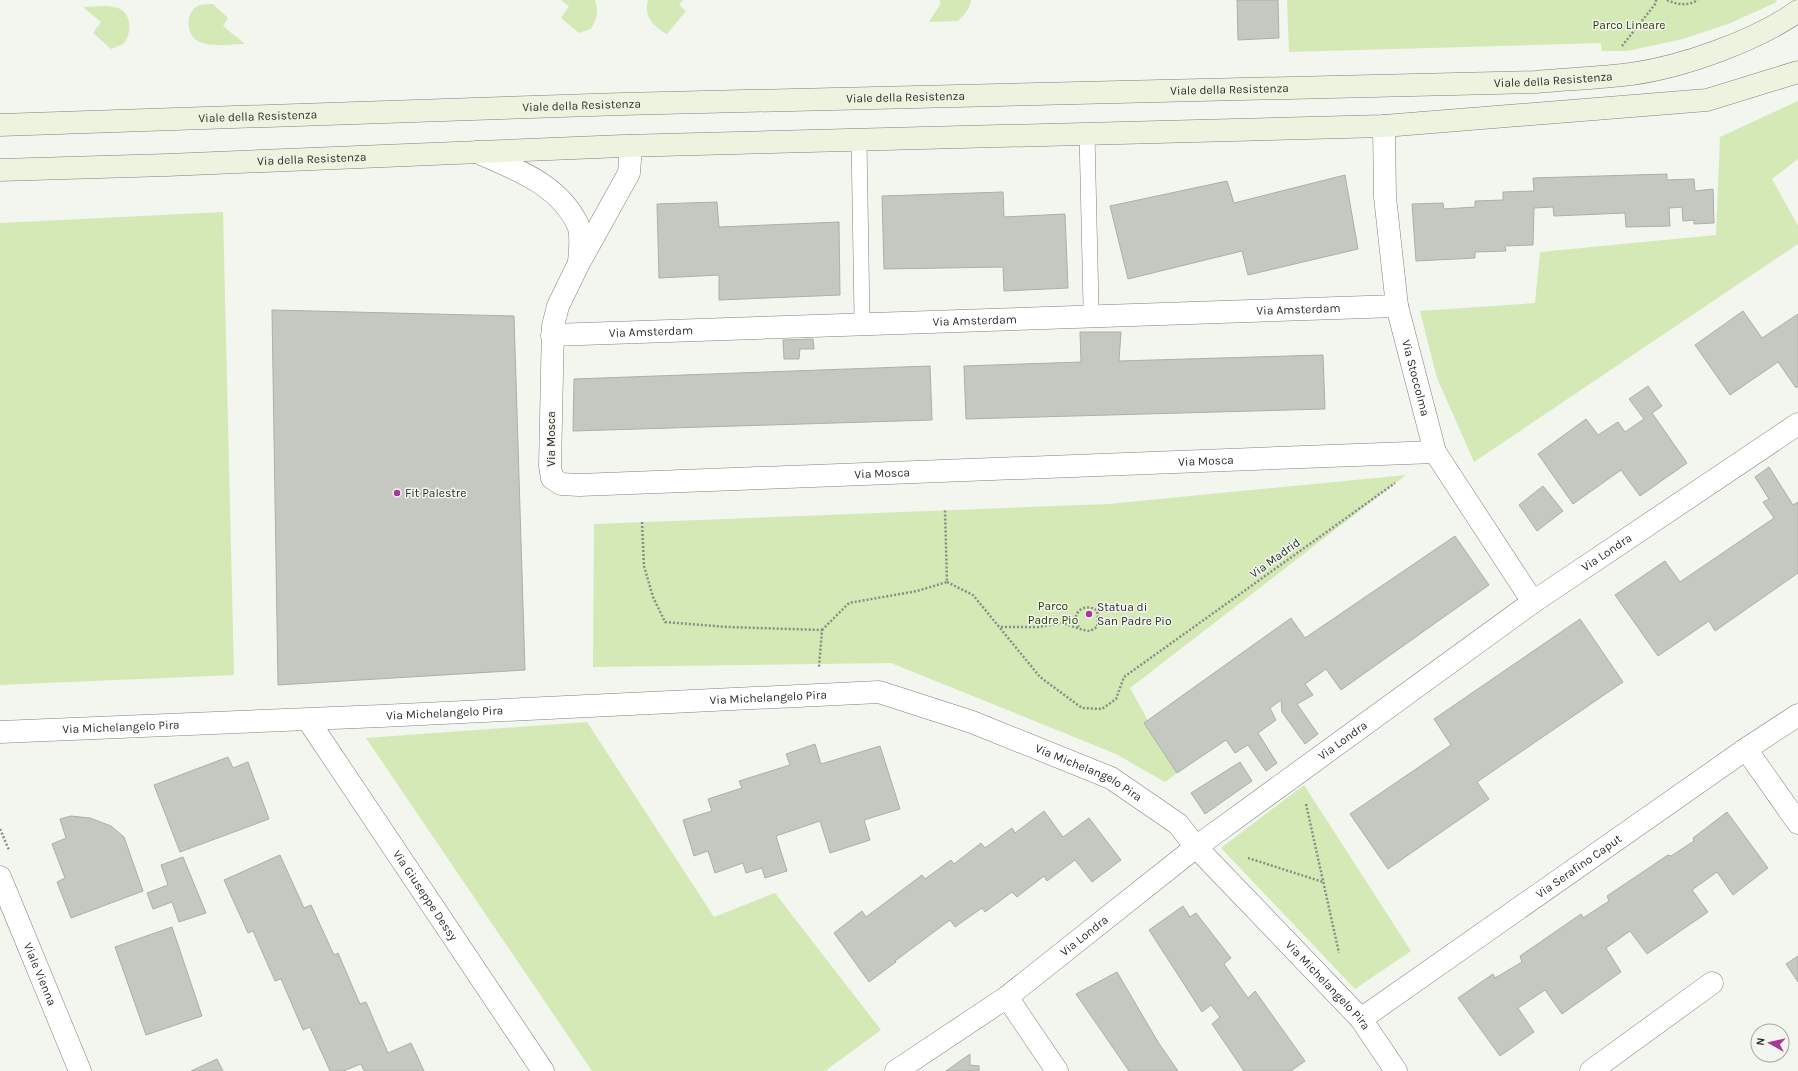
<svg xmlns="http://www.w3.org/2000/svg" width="1798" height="1071" font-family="Karla,sans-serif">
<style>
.green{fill:#d4e9b6}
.building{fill:#c5c8c1;stroke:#acafa8}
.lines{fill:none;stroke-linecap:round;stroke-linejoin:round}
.lane-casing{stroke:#7f827c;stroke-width:16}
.street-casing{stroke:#7f827c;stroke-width:23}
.secondary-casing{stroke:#7f827c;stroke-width:23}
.path{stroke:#8a8d87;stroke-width:2.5;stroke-dasharray:2 2;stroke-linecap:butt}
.lane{stroke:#fff;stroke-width:15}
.street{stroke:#fff;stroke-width:22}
.secondary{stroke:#ecf4df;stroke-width:22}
.poi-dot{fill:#a83895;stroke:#f2f6ee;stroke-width:1.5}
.labels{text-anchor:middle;stroke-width:3;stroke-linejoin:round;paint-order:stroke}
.park-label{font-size:12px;fill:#2b3d00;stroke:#f2f6ee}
.street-label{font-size:12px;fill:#2d2e2b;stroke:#f2f6ee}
.poi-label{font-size:12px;fill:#2d2e2b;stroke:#f2f6ee;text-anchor:start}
</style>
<rect width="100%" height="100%" fill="#f2f6ee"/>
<g class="green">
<path d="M 561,0 L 595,0 C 599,12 597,18 591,29 L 579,33 L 561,18 L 569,6 Z"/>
<path d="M 648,0 L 683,0 L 679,5 L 686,11 L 667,34 C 654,27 643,16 648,0 Z"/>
<path d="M 939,0 L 971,0 C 970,9 965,14 958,21 L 929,22 L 941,3 Z"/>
<polygon points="1287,0 1777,0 1775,3 1728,24 1683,39 1627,51 1602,51 1601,43 1289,52"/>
<path d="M 213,4 L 228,18 L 223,26 L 245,44 C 231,44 210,48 198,41 C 185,34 185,10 200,5 C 204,4 209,4 213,4 Z"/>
<path d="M 107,6 C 111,7 117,7 120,9 C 132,15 132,35 123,44 C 120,46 114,47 111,49 L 93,33 L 101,22 L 83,7 Z"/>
<polygon points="1798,101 1798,159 1772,179 1798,226 1798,244 1474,462 1437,378 1420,311 1535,303 1540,252 1716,235 1720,137"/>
<polygon points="223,212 234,675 0,685 0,223"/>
<polygon points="1406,475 1130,688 1177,773 1165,782 1116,754 891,663 593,667 594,524 1108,504"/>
<polygon points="587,722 714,917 775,893 881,1030 825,1071 592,1071 366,738"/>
<polygon points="1304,785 1411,951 1355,989 1221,848"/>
</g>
<g class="building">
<polygon points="1237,0 1278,0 1279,38 1238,40"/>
<polygon points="1667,174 1667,180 1694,179 1695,191 1713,189 1714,223 1694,224 1694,220 1683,221 1682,207 1669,208 1670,226 1626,227 1625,213 1554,216 1553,207 1534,208 1533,245 1505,246 1506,251 1475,252 1475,258 1416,261 1412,204 1443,203 1444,209 1475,207 1475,201 1503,200 1503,192 1534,191 1533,178"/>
<polygon points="1345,175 1358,249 1248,275 1242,251 1128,279 1110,206 1227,181 1234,203"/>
<polygon points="1003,192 1004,217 1065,214 1068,288 1004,291 1003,267 884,269 882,196"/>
<polygon points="717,202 719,227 839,222 840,295 719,300 719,275 659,278 657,204"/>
<polygon points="272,310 514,316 525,670 278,685"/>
<polygon points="1743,311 1762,338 1798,314 1798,386 1796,388 1778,362 1730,395 1695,345"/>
<polygon points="1080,332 1121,332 1119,361 1323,355 1325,409 966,419 964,366 1081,362"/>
<polygon points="813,339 814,349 800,349 799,359 784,359 783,340"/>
<polygon points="930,366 932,420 573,431 574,379"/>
<polygon points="1648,386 1662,406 1652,413 1687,463 1640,496 1621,470 1573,504 1538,454 1586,419 1598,435 1618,422 1625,432 1644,419 1629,399"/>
<polygon points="1769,467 1793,505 1798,502 1798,573 1715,631 1709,621 1658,656 1615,595 1665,561 1680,582 1774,518 1763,502 1769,499 1755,477"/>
<polygon points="1543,486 1563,511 1537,531 1519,505"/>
<polygon points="1455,536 1489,585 1341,690 1326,669 1305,684 1313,695 1297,704 1318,734 1305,744 1282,712 1281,700 1270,708 1276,720 1258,733 1277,763 1266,771 1248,745 1235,753 1226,740 1177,773 1144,723 1291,618 1305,638"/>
<polygon points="1580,619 1623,682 1477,782 1489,799 1388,869 1350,814 1451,745 1434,719"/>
<polygon points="815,744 821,764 880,746 900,809 864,820 870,840 830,853 820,821 776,836 787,871 765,878 762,868 746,873 743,863 715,873 708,851 694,856 683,820 712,811 708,799 742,788 739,781 790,765 786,754"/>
<polygon points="228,757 233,768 248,762 269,819 180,852 154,785"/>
<polygon points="1240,762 1252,781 1205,814 1191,793"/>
<polygon points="1044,811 1063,837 1089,818 1121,860 1092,882 1075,860 1047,881 1044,876 1017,897 1012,892 985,912 982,908 955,927 950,920 895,961 896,962 869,982 834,933 862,911 866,917 922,875 925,879 951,860 954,864 981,843 985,848 1012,828 1015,833"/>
<polygon points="1727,812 1768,868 1733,895 1717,872 1692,890 1708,912 1647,954 1630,931 1606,948 1621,972 1562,1014 1545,990 1518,1008 1534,1032 1500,1056 1458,998 1493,974 1495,978 1522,962 1520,956 1581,914 1583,918 1609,901 1607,896 1668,855 1671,856 1694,841 1693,838"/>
<polygon points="71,816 90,818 111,826 124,837 143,891 71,918 57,882 65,878 52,844 66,838 60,819"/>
<polygon points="280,855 304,908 311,905 334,955 338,953 360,1004 366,1002 388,1053 411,1043 424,1071 364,1071 361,1064 343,1071 330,1071 310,1027 303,1030 281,979 275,981 253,931 248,933 224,880"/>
<polygon points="183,857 206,913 179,922 172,902 153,909 147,893 168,885 161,865"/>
<polygon points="1183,906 1190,917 1196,913 1231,958 1224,964 1248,998 1255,991 1305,1061 1291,1071 1244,1071 1212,1024 1220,1017 1211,1005 1202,1012 1149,930"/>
<polygon points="172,927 202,1016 146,1035 115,947"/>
<polygon points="1798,956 1798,982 1786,964"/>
<polygon points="1117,972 1158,1042 1178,1071 1129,1071 1076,994"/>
<polygon points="970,1054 970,1065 979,1066 979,1071 946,1071"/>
<polygon points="217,1059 223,1071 191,1071"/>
</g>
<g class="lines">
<defs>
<g id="lane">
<polyline points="1087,134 1091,306"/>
<polyline points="859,140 862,317"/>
</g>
<g id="street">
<path id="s1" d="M 1384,126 L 1385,197 L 1397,306 L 1435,452 L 1533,602"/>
<path id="s2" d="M 631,146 L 629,173 L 579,263 L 558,306 L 553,326 L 550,466 L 552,478 L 561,484 L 579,485 L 1435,452"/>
<path d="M 477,152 C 515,169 559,184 578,225 C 582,235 580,251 579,262"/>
<path id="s3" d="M 552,335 L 1397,306"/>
<path id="s4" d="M 308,720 L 543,1071"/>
<path id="s5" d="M 0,732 L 381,716 L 879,692 L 972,722 L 1111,778 L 1178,824 L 1196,847 L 1361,1019 L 1396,1071"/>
<polyline points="1746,749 1798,823"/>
<path id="s6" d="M 0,877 L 80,1071"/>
<polyline points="1007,997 1057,1071"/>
<path id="s7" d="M 1361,1019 L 1746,749 L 1798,715"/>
<path id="s8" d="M 896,1071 L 1007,997 L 1196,847 L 1533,602 L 1798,424"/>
<polyline points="1591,1071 1712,983"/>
</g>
<g id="secondary">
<path id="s9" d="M 0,125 L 622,104 L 1536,82 C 1567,79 1600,78 1631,74 C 1682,67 1756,41 1798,11"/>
<path id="s10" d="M 0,170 L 167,165 L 623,146 L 1384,126 L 1707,100 L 1798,72"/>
</g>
</defs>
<use href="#lane" class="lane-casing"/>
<use href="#street" class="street-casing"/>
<use href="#secondary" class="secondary-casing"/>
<g class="path">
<path d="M 1667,0 C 1677,5 1688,6 1698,0"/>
<polyline points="1622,46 1656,3 1656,0"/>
<polyline points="642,522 644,566 653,597 665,622 727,627 822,630 819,667"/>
<polyline points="947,582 973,595 1040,677 1082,708 1102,709 1116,699 1124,677 1395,483"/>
<path d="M 1001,627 L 1038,627 L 1063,623 L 1083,630 L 1090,631 L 1097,627 L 1098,618 L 1097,610 C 1085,604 1075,609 1075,623 L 1079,627"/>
<polyline points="822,630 849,603 917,591 947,582 945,510"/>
<polyline points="1306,804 1339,953"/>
<polyline points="0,829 9,850"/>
<polyline points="1248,858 1323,882"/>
</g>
<use href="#lane" class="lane"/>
<use href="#street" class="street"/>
<use href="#secondary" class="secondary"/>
</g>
<g class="poi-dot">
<circle cx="397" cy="493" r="4"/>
<circle cx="1089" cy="614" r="4"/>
</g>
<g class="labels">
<g class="park-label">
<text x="1629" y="29">Parco Lineare</text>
<text x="1053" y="610">Parco<tspan x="1053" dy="14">Padre Pio</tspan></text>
</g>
<g class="street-label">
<text dy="4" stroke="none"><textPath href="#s9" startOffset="1554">Viale della Resistenza</textPath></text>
<text dy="4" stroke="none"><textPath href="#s9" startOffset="1230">Viale della Resistenza</textPath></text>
<text dy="4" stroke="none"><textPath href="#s9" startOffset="906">Viale della Resistenza</textPath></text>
<text dy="4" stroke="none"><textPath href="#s9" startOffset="582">Viale della Resistenza</textPath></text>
<text dy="4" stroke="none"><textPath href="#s9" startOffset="258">Viale della Resistenza</textPath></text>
<text dy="4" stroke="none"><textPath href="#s10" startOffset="312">Via della Resistenza</textPath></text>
<text dy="4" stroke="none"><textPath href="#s3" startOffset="747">Via Amsterdam</textPath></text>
<text dy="4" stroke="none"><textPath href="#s3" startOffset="423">Via Amsterdam</textPath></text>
<text dy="4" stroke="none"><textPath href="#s3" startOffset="99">Via Amsterdam</textPath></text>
<text dy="4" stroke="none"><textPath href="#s1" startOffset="255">Via Stoccolma</textPath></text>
<text transform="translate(551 439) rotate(-90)" y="4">Via Mosca</text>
<text dy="4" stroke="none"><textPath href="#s2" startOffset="1007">Via Mosca</textPath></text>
<text dy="4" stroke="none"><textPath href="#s2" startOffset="683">Via Mosca</textPath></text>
<text dy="4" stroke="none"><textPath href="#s8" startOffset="880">Via Londra</textPath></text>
<text transform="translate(1275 558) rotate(-36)" y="4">Via Madrid</text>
<text dy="4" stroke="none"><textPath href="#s5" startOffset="769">Via Michelangelo Pira</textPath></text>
<text dy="4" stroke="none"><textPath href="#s5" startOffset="445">Via Michelangelo Pira</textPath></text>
<text dy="4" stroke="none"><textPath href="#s5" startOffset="121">Via Michelangelo Pira</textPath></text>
<text dy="4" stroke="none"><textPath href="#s8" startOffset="556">Via Londra</textPath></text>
<text dy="4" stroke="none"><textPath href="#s5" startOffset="1105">Via Michelangelo Pira</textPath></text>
<text dy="4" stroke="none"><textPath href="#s7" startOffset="266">Via Serafino Caput</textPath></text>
<text dy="4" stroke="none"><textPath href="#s4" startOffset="211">Via Giuseppe Dessy</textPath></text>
<text dy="4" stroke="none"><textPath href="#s8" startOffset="232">Via Londra</textPath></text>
<text dy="4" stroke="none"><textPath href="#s6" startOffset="105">Viale Vienna</textPath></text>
<text dy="4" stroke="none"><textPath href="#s5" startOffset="1429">Via Michelangelo Pira</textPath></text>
</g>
<g class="poi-label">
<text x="405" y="497">Fit Palestre</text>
<text x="1097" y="611">Statua di<tspan x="1097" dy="14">San Padre Pio</tspan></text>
</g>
</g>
<g transform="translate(1770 1043) rotate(278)"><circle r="19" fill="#f2f6ee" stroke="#a3a6a0"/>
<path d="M0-3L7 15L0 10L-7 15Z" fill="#a83895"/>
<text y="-6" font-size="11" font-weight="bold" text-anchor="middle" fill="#2d2e2b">N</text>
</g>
</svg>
